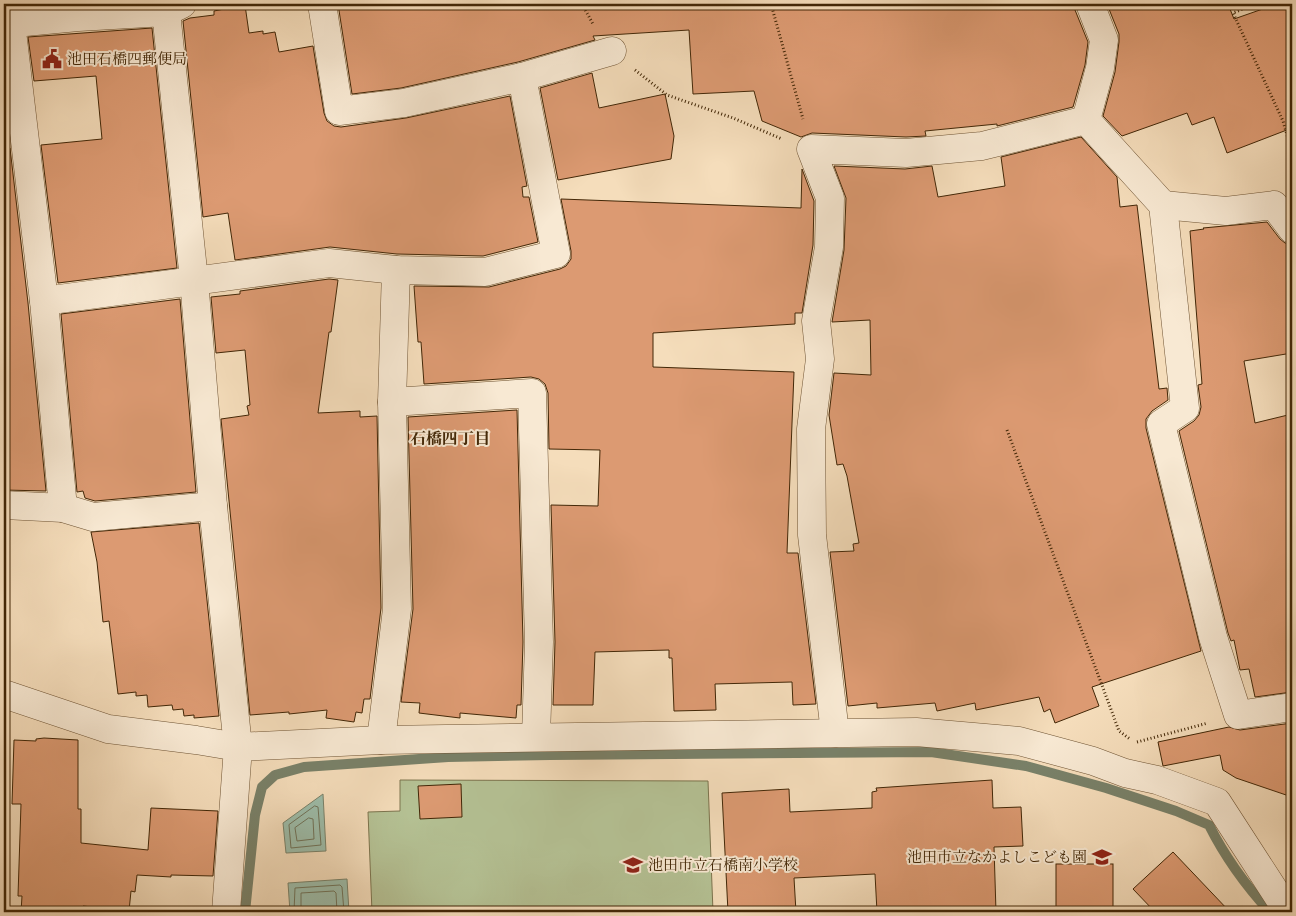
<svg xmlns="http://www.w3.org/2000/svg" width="1296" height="916" font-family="'Old Standard TT','Noto Serif JP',serif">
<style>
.green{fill:#b5c295;stroke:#7c744e}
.water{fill:#9dbdaa;stroke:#798169}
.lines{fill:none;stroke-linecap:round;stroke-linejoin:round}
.shore{stroke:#707258;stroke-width:1}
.stream{stroke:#798169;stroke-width:10}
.building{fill:#dc9a72;stroke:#422707}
.street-casing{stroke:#6f5434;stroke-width:29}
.path{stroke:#422707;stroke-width:3;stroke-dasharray:1 2.5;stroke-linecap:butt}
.street{stroke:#f8e9d3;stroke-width:28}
.labels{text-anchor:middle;stroke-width:4;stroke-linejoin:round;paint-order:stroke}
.poi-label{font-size:15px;fill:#422707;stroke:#f8e9d3;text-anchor:start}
.neighbourhood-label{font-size:16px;font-weight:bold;fill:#422707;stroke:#f8e9d3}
</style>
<rect width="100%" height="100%" fill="#f5ddbb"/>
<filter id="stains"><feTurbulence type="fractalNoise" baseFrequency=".004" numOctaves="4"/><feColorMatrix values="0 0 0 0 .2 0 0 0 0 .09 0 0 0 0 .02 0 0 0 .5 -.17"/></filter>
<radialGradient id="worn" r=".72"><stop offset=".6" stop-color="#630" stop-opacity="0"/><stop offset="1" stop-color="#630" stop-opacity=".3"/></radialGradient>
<polygon class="green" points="400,780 708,781 713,912 372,912 368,812 400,811"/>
<g class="water">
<polygon points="323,794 326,851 286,853 283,823"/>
<polygon points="347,879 349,912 290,912 288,883"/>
</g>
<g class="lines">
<g class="shore">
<polygon points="315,806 318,807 321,845 291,848 289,825"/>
<polygon points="309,818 313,819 314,839 297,841 295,828"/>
<polyline points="294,912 295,888 340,885 342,887 344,912"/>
<polyline points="301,912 301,893 334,891 336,893 337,912"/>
</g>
<path class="stream" d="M 245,912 L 255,815 L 262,787 L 275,775 L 304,767 L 448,757 L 550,755 L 931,752 L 1026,766 L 1106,788 L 1176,811 L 1209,825 C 1225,857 1246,886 1270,912"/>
</g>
<g class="building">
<polygon points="338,4 1075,4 1075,10 1088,42 1085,65 1073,107 997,126 997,124 925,131 926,136 906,137 812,133 801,137 762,121 754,91 693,94 689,30 593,36 595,40 518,62 401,88 352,94"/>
<polygon points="1107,4 1228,4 1234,19 1277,4 1292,4 1292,128 1227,153 1214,117 1192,125 1187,113 1122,136 1103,116 1115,72 1119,42 1119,34"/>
<polygon points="245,5 249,33 263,31 263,34 275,32 279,52 313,46 324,113 327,121 334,126 341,127 406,118 510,96 527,186 522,187 523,197 529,197 538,242 483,256 397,254 330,247 235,260 228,213 203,217 183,21 190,18 214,15 214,11"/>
<polygon points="152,28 177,268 58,283 41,145 102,139 96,76 34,81 28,37"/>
<polygon points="592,73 599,108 665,94 674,136 671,159 558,180 540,88"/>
<polygon points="1081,137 1117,177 1120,207 1137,205 1159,389 1167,388 1168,400 1152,411 1146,419 1146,428 1201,651 1092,687 1099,706 1055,723 1050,709 1044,712 1039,697 976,710 975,703 937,711 935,703 877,708 877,703 848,706 830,552 854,551 853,544 859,543 847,476 843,464 837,465 829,415 834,373 871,375 870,320 832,322 844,250 846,198 834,166 905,169 932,166 938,197 1005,186 1001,157"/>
<polygon points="10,148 28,303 46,491 4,490 4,149"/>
<polygon points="802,169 814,201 813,245 802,313 795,313 795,324 653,333 653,367 794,372 787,553 798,553 816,704 793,705 792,682 715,684 716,710 674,711 672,658 669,658 669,650 595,652 593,705 553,705 555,642 551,505 598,506 600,450 549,449 548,393 545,384 539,379 531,377 424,384 421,342 418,342 414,286 489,287 560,269 566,266 571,259 571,251 561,199 801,208"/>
<polygon points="1267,222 1280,239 1285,243 1292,244 1292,353 1244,361 1255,423 1292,414 1292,692 1255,697 1249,669 1240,670 1234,640 1231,641 1228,633 1179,431 1194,421 1199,415 1201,407 1198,385 1202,384 1190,231 1204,229 1203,228"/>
<polygon points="329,279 338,280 331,332 329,332 318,413 360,411 360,417 377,416 381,608 370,699 364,699 362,713 356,712 354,722 326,718 327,710 289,714 289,712 250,715 221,419 249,415 247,406 250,405 245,350 216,353 211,297 240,294 240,291"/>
<polygon points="180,299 196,492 95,501 85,498 83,491 77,492 61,314"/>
<polygon points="517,410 523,642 521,705 517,705 516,718 460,713 460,718 419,713 420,703 401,702 413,609 408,417"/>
<polygon points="199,523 219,716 194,718 194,715 184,716 183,709 173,710 172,705 148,707 147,695 136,696 136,692 118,694 109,621 103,622 97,562 91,532"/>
<polygon points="1292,723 1292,797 1236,778 1223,770 1220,755 1163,766 1158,742 1229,727 1240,730"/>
<polygon points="44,738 78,740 78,809 81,809 81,843 148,850 151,808 218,811 213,876 171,875 171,877 137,875 135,892 131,891 129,911 83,906 83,912 21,912 22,896 18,896 21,804 12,804 14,740 36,741 36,739"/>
<polygon points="992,780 993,808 1021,807 1023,846 994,847 996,912 877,912 875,874 794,878 796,912 728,912 722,793 789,789 790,812 872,808 872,792 877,791 876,788"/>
<polygon points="461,784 462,817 420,819 418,786"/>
<polygon points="1173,852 1230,912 1155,912 1133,889"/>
<rect x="1056" y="864" width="57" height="47"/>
</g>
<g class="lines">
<defs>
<g id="street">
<polyline points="322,4 339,111 404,103 522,77 612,51"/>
<polyline points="1090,4 1104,40 1100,68 1086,120 1163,205 1185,408 1161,424 1213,637 1238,715 1292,707"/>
<polyline points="166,12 194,280 213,506 238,747 226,912"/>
<polyline points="11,23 44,301 63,508"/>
<polyline points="4,24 78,17 166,12 182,4"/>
<polyline points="1163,205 1226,211 1274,205 1292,229"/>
<polyline points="44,301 329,263 396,270 485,272 556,254 522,77"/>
<polyline points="392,402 532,393 539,642 536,737"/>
<polyline points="4,505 63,508 93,517 213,506"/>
<polyline points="4,694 108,729 196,740 238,747 381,740 916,732 1019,741 1093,761 1125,773 1157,780 1217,802 1285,907 1290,912"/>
<polyline points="835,733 812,535 811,429 820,359 816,321 829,247 830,198 811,149 906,153 982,146 1086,120"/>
<polyline points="381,740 397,609 392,402 396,270"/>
</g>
</defs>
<use href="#street" class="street-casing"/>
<g class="path">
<polyline points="582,4 593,24"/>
<polyline points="771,4 803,119"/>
<polyline points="1255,4 1233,13 1283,121 1292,152"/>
<polyline points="635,70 667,95 733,118 782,139"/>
<polyline points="1007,430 1119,731 1130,739"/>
<polyline points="1137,742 1208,723"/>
</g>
<use href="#street" class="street"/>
</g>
<defs>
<symbol id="civic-bare" viewBox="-9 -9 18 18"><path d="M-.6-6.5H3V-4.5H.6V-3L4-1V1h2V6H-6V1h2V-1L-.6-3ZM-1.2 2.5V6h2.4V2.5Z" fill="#8f2418" stroke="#f8e9d3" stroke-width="2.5" paint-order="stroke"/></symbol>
<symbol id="school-bare" viewBox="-9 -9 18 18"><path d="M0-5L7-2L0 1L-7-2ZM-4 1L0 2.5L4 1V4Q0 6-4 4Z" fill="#8f2418" stroke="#f8e9d3" stroke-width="2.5" paint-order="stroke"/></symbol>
</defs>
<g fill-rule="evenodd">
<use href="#civic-bare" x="38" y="45" width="28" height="28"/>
<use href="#school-bare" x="1088" y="843" width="28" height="28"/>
<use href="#school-bare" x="619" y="851" width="28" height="28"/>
</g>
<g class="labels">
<g class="poi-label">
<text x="67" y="64">池田石橋四郵便局</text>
<text x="1087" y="862" text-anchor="end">池田市立なかよしこども園</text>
<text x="648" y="870">池田市立石橋南小学校</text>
</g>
<g class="neighbourhood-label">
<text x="450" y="444">石橋四丁目</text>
</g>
</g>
<rect width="1296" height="916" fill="none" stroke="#f5ddbb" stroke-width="20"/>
<rect x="5" y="5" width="1286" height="906" fill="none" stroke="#422707" stroke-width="2.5"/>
<rect x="10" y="10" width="1276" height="896" fill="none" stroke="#422707"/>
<rect width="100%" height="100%" filter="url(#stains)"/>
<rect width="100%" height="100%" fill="url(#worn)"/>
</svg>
